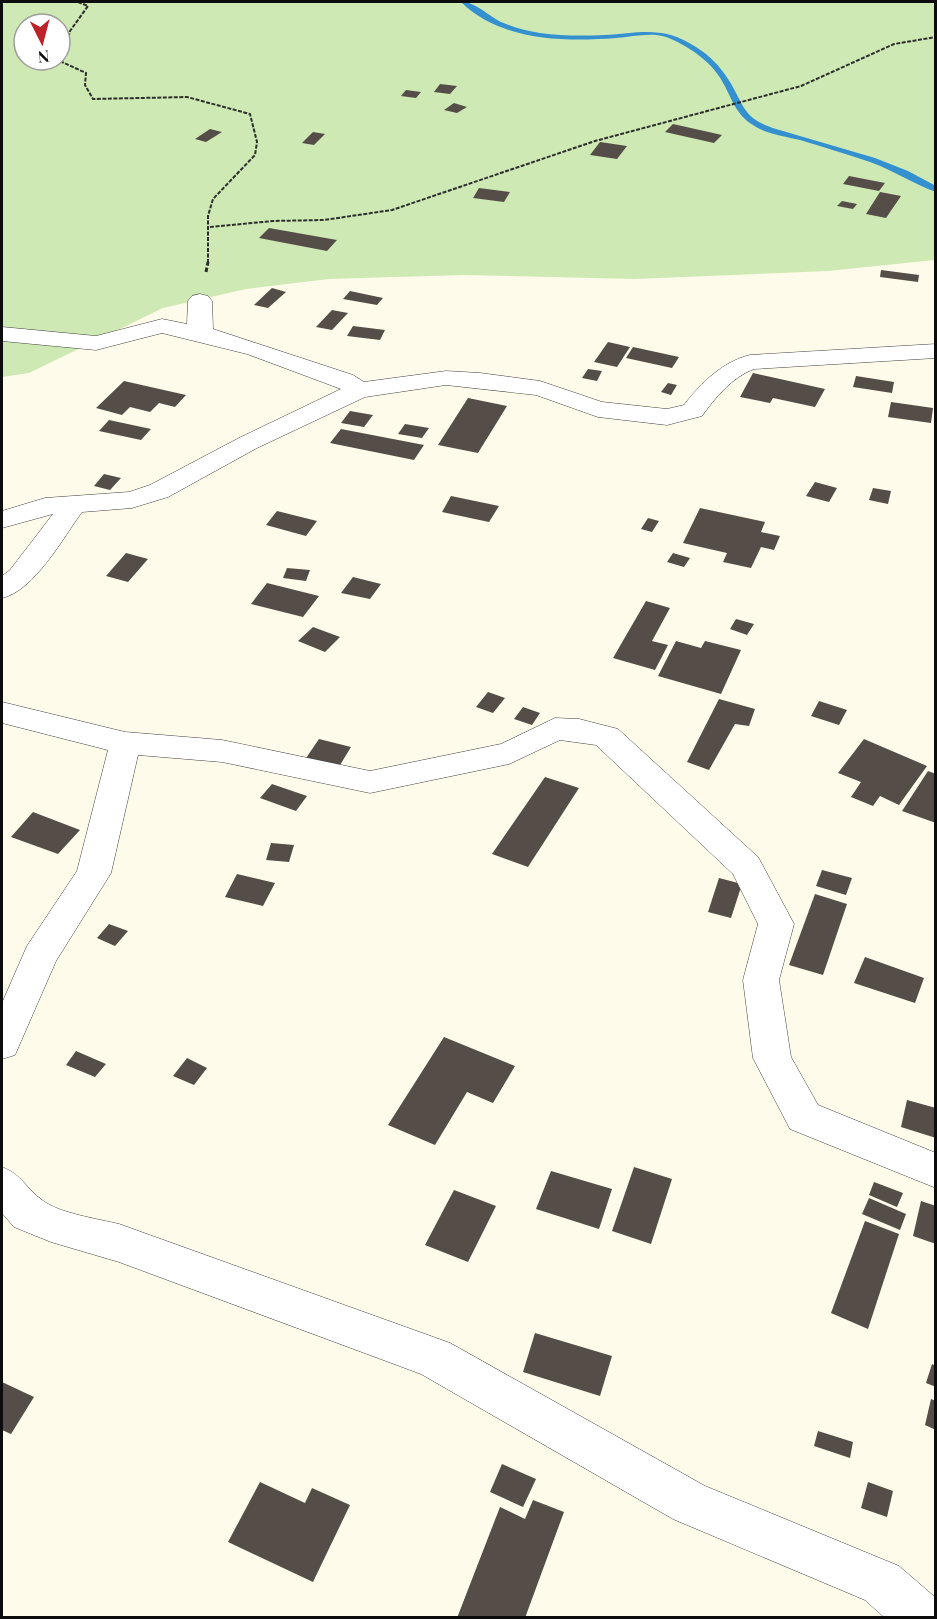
<svg xmlns="http://www.w3.org/2000/svg" width="937" height="1619" font-family="'Playfair Display',serif">
<style>
.green{fill:#cfe9b4;fill-rule:evenodd}
.lines{fill:none;stroke-linecap:round;stroke-linejoin:round}
.stream{fill:#3490cf;fill-rule:evenodd}
.building{fill:#544d48}
.street-casing{stroke:#3f3f3f;stroke-width:1}
.path-far1{stroke:#2e2e2e;stroke-width:2;stroke-dasharray:4 1.5;stroke-linecap:butt}
.path{stroke:#2e2e2e;stroke-width:3;stroke-dasharray:4.5 2;stroke-linecap:butt}
.street{fill:#fff;fill-rule:evenodd}
</style>
<rect width="100%" height="100%" fill="#fffbea"/>
<path class="green" d="M 2,2 L 935,2 L 935,260 L 828,271 L 634,279 L 464,275 L 329,279 L 246,289 L 163,308 L 29,373 L 2,377 ZM 24,24 L 60,24 L 60,60 L 24,60 Z"/>
<g class="lines">
<path class="stream" d="M 461,2 C 474,1 489,16 501,22 C 513,27 527,31 540,33 C 561,36 583,36 604,35 C 640,33 663,25 696,47 C 709,55 720,66 728,79 C 745,105 741,118 776,129 L 875,158 L 908,171 L 936,186 L 936,192 C 913,184 893,170 870,162 C 847,154 823,147 800,140 C 784,136 766,134 753,125 C 735,114 732,98 722,81 C 711,61 687,45 666,37 C 650,32 632,37 616,38 C 564,42 501,41 461,2 Z"/>
</g>
<g class="building">
<polygon points="440,84 457,86 450,94 434,92"/>
<polygon points="406,90 421,92 416,98 401,96"/>
<polygon points="454,103 467,107 457,113 444,110"/>
<polygon points="673,124 722,135 714,143 665,132"/>
<polygon points="210,129 222,132 206,142 195,139"/>
<polygon points="313,132 325,134 314,145 302,143"/>
<polygon points="600,142 627,146 617,159 590,155"/>
<polygon points="849,176 885,183 879,191 843,184"/>
<polygon points="479,188 510,192 504,202 473,198"/>
<polygon points="880,192 901,196 886,218 866,214"/>
<polygon points="842,201 857,204 853,209 837,206"/>
<polygon points="269,228 337,240 327,251 259,238"/>
<polygon points="881,270 919,275 918,282 880,277"/>
<polygon points="272,288 286,292 268,308 254,305"/>
<polygon points="350,291 383,298 377,305 343,299"/>
<polygon points="332,310 348,313 332,330 316,327"/>
<polygon points="353,326 385,330 380,340 347,336"/>
<polygon points="608,342 630,347 617,367 594,362"/>
<polygon points="633,347 679,357 672,368 626,358"/>
<polygon points="588,369 602,371 597,381 582,378"/>
<polygon points="753,373 825,389 815,407 773,398 770,403 740,397"/>
<polygon points="856,376 894,382 892,393 853,387"/>
<polygon points="124,381 186,395 175,407 159,403 150,412 130,407 122,415 96,408"/>
<polygon points="668,383 677,385 671,395 661,392"/>
<polygon points="468,398 507,406 478,453 438,445"/>
<polygon points="891,402 933,408 931,423 888,417"/>
<polygon points="350,411 373,415 364,427 341,423"/>
<polygon points="109,420 151,429 141,440 99,431"/>
<polygon points="405,424 429,428 422,438 398,434"/>
<polygon points="341,429 424,445 414,460 330,443"/>
<polygon points="104,474 121,478 110,490 94,486"/>
<polygon points="815,482 837,488 829,502 806,496"/>
<polygon points="873,488 891,491 888,504 869,500"/>
<polygon points="451,496 499,506 489,522 442,512"/>
<polygon points="700,508 765,522 761,532 780,536 774,550 761,547 751,568 723,562 727,553 683,543"/>
<polygon points="277,511 317,521 306,536 266,525"/>
<polygon points="648,518 659,521 652,532 641,529"/>
<polygon points="126,553 148,559 128,582 106,576"/>
<polygon points="673,553 690,558 684,567 667,562"/>
<polygon points="287,568 310,570 306,581 283,578"/>
<polygon points="353,577 381,584 370,599 341,593"/>
<polygon points="267,583 319,596 303,617 251,604"/>
<polygon points="646,601 670,608 652,641 668,645 655,670 613,658"/>
<polygon points="736,619 754,624 747,635 730,629"/>
<polygon points="313,627 340,637 325,652 298,641"/>
<polygon points="676,641 701,648 705,641 741,650 721,694 658,676"/>
<polygon points="488,692 505,698 493,713 476,707"/>
<polygon points="719,699 755,709 749,726 735,724 709,770 687,762"/>
<polygon points="819,701 847,710 839,725 811,716"/>
<polygon points="523,707 540,713 532,725 514,719"/>
<polygon points="319,739 351,747 337,770 304,761"/>
<polygon points="864,739 927,766 899,805 880,796 873,806 851,797 861,782 838,773"/>
<polygon points="928,771 936,774 936,823 902,811"/>
<polygon points="545,777 579,788 528,867 492,854"/>
<polygon points="272,784 307,796 296,811 260,798"/>
<polygon points="33,812 80,830 58,854 11,837"/>
<polygon points="271,843 294,845 289,862 266,860"/>
<polygon points="822,870 852,878 846,895 816,886"/>
<polygon points="237,874 275,883 263,906 225,897"/>
<polygon points="719,878 742,884 731,918 708,912"/>
<polygon points="815,894 847,904 823,975 789,965"/>
<polygon points="109,924 128,931 115,946 97,938"/>
<polygon points="865,957 924,978 915,1003 854,983"/>
<polygon points="444,1037 515,1066 493,1103 467,1092 435,1145 388,1125"/>
<polygon points="76,1051 106,1064 95,1077 66,1065"/>
<polygon points="187,1058 207,1068 194,1085 173,1076"/>
<polygon points="907,1100 936,1108 936,1138 901,1127"/>
<polygon points="634,1167 672,1179 651,1244 612,1231"/>
<polygon points="551,1171 612,1189 599,1229 536,1209"/>
<polygon points="874,1182 903,1193 897,1207 869,1195"/>
<polygon points="454,1190 496,1206 468,1262 425,1245"/>
<polygon points="869,1198 906,1214 900,1230 862,1214"/>
<polygon points="921,1201 936,1206 936,1244 913,1236"/>
<polygon points="865,1221 899,1234 868,1329 831,1313"/>
<polygon points="535,1333 612,1356 600,1396 523,1372"/>
<polygon points="932,1364 936,1366 936,1387 926,1383"/>
<polygon points="2,1382 34,1397 11,1434 2,1430"/>
<polygon points="931,1399 936,1401 936,1430 925,1425"/>
<polygon points="818,1431 853,1442 850,1458 814,1446"/>
<polygon points="502,1464 536,1479 523,1507 490,1492"/>
<polygon points="260,1482 305,1503 312,1488 350,1505 313,1582 228,1542"/>
<polygon points="868,1482 893,1491 887,1517 861,1508"/>
<polygon points="533,1500 564,1512 525,1618 457,1618 500,1507 525,1519"/>
</g>
<g class="lines">
<defs>
<g id="street">
<path d="M 200,294 L 208,296 L 212,301 L 213,329 L 353,375 L 364,382 L 446,371 L 480,373 L 540,381 L 602,402 L 667,409 L 684,405 C 701,383 722,362 750,355 L 936,344 L 936,358 L 754,369 C 732,377 715,398 702,416 L 667,425 L 598,417 L 536,395 L 446,385 L 365,397 L 257,448 L 168,497 L 132,508 L 82,512 C 63,538 34,591 2,598 L 2,576 L 10,570 L 53,514 L 2,528 L 2,511 L 45,498 L 129,492 L 150,485 L 239,438 L 341,389 L 247,354 L 162,333 L 96,350 L 2,341 L 2,327 L 96,336 L 162,319 L 187,324 L 188,301 L 192,296 Z"/>
<polygon points="2,702 125,732 222,740 370,771 501,744 555,718 579,719 618,729 758,857 763,866 794,924 779,980 791,1057 818,1105 936,1153 936,1188 790,1129 753,1058 743,980 758,924 733,874 596,745 560,740 509,764 370,793 222,762 138,755 111,873 56,961 15,1055 2,1059 2,1003 27,946 77,871 108,750 2,723"/>
<path d="M 2,1167 C 23,1175 25,1188 42,1200 C 58,1213 98,1219 119,1224 L 450,1343 L 705,1486 L 899,1566 L 936,1598 L 936,1618 L 885,1618 L 865,1600 L 673,1519 L 421,1374 L 119,1262 L 51,1242 L 14,1227 L 2,1213 Z"/>
</g>
</defs>
<use href="#street" class="street-casing"/>
<g class="path-far1">
<polyline points="78,2 88,6 70,31 62,62 86,73 85,85 93,99 187,97 250,114 257,142 255,155 213,199 208,216 208,263"/>
<polyline points="210,227 273,221 324,220 392,210 595,141 801,86 894,44 936,37"/>
</g>
<polyline class="path" points="206,272 208,262"/>
<use href="#street" class="street"/>
</g>
<rect width="937" height="1619" fill="none" stroke="#0c0c0c" stroke-width="6"/>
<g transform="translate(42 42) rotate(174)"><circle r="28" fill="#ffffff" stroke="#9e9e9e" stroke-width="1.5"/>
<path d="M0-4.5L10 22L0 15L-10 22Z" fill="#be2228"/>
<text y="-9" font-size="16" font-weight="bold" text-anchor="middle" fill="#0c0c0c">N</text>
</g>
</svg>
